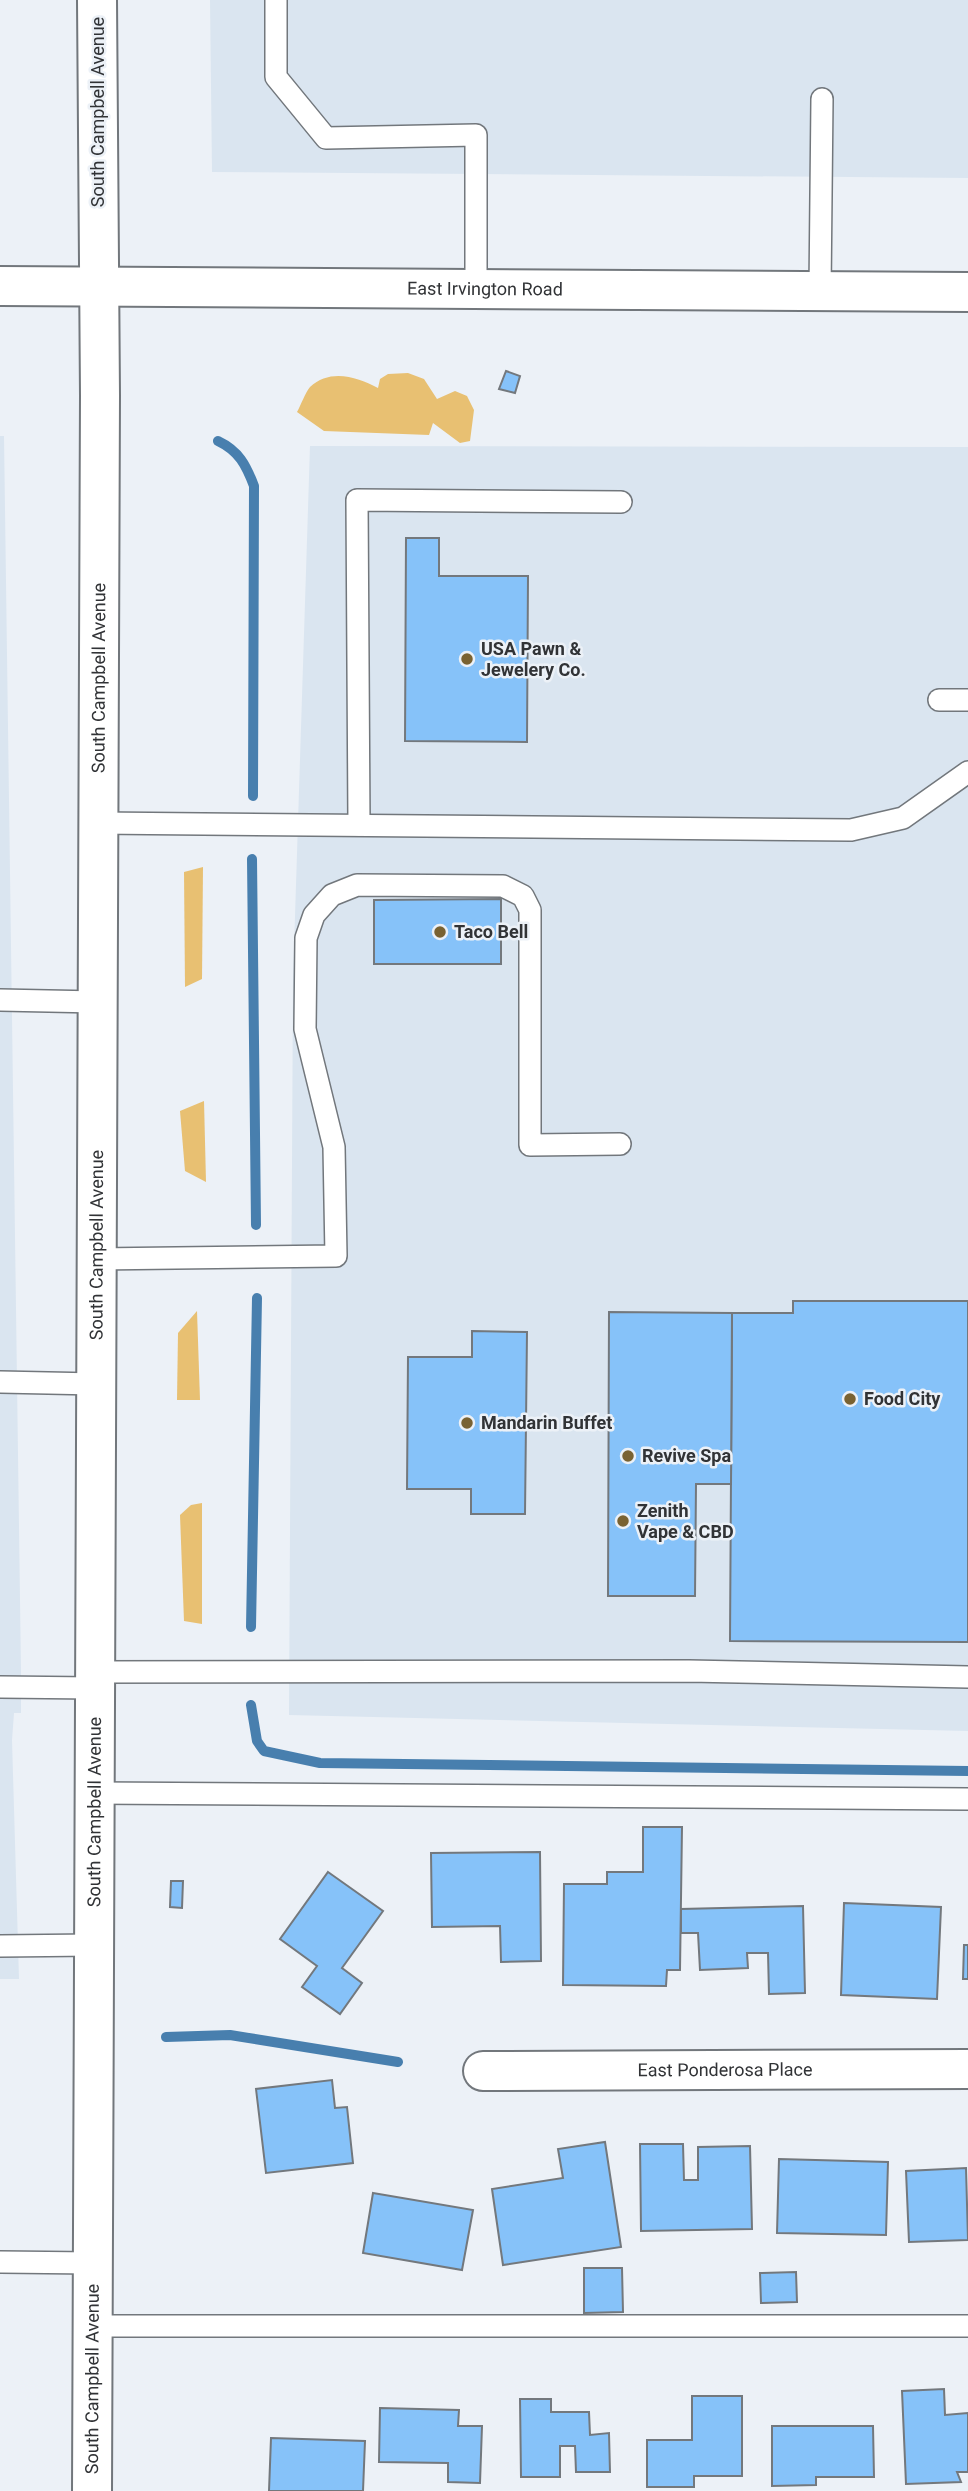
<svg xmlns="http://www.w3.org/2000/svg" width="968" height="2491" font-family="Roboto,sans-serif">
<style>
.built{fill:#dae5f0}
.green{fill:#e8c072}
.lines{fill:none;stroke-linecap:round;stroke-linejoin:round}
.stream{stroke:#487fae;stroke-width:10}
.building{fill:#86c2f9;stroke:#73787d;stroke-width:2}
.lane-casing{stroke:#72777c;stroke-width:24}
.street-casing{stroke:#72777c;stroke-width:42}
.secondary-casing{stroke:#72777c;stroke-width:42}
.primary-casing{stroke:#72777c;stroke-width:42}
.lane{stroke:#fff;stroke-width:21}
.street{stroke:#fff;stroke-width:38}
.secondary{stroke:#fff;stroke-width:38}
.primary{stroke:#fff;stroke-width:38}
.poi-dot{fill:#796232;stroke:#ecf1f7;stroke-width:2.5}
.labels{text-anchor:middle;stroke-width:5;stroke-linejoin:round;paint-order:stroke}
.street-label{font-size:18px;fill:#313336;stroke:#ecf1f7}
.poi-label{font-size:18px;font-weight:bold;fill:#313336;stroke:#ecf1f7;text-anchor:start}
</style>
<rect width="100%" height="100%" fill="#ecf1f7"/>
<g class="built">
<polygon points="210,0 968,0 968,178 212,172"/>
<polygon points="0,436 4,436 21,1672 21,1713 14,1713 12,1740 19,1979 0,1979"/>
<polygon points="310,446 968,447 968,1731 289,1715 293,979"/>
</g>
<g class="green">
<path d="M 408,373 L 424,379 L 437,399 L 455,391 L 467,396 L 474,410 L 470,441 L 460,443 L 433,423 L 429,435 L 324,431 L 297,412 C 301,405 305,393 310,387 C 330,368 358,377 378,388 L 380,379 L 388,374 Z"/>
<polygon points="203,867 202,979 185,987 184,872"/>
<polygon points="204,1101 206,1182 185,1171 180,1111"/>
<polygon points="197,1311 200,1400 177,1400 178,1333"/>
<polygon points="202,1503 202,1624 184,1621 180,1515 191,1505"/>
</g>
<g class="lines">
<g class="stream">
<path d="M 218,441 C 239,451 246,465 254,486 L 253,796"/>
<polyline points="252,859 256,1225"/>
<polyline points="251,1627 257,1298"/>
<polyline points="251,1705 257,1741 264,1751 320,1763 968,1771"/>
<polyline points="166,2037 230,2035 398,2062"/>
</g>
</g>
<g class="building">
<polygon points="506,371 520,376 515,393 499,389"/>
<polygon points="406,538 439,538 439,576 528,576 527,742 405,741"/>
<polygon points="501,899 501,964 374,964 374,900"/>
<polygon points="793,1301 968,1301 968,1642 730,1641 732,1313 793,1313"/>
<polygon points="609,1312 732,1313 731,1484 696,1484 695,1596 608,1596"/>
<polygon points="472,1331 527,1332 525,1514 471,1514 471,1489 407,1489 408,1357 472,1357"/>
<polygon points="643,1827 682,1827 680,1970 667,1970 666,1986 563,1985 564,1884 607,1884 607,1872 643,1872"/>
<polygon points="540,1852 541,1961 501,1962 500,1926 432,1927 431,1853"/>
<polygon points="328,1872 383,1911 342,1968 362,1983 340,2014 302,1987 317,1966 280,1939"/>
<polygon points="171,1881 183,1881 182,1908 170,1907"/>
<polygon points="844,1903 941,1907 937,1999 841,1995"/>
<polygon points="803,1906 805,1993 769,1994 768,1953 747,1953 748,1968 700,1970 698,1933 681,1933 681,1909"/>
<polygon points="964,1945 968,1945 968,1979 963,1979"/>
<polygon points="332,2080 335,2108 347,2107 353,2163 266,2173 256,2089"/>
<polygon points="605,2142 621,2247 503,2265 492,2189 563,2178 558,2149"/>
<polygon points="640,2144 683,2144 684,2180 698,2180 698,2147 750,2146 752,2229 641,2231"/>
<polygon points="779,2159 888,2162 886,2235 777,2233"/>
<polygon points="966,2168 968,2240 909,2242 906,2171"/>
<polygon points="373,2193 473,2210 462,2270 363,2253"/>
<polygon points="584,2268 622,2268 623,2312 584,2313"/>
<polygon points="796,2272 797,2302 761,2303 760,2273"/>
<polygon points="944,2389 945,2415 968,2413 968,2472 957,2472 961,2482 906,2484 902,2391"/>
<polygon points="692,2396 742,2396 742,2476 694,2476 694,2487 647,2487 647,2440 692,2440"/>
<polygon points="520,2399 551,2399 551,2412 589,2412 590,2435 609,2433 610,2472 576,2472 575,2446 560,2446 560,2477 521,2477"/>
<polygon points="380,2408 459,2410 458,2426 482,2426 480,2483 448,2482 448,2463 379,2462"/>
<polygon points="772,2426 873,2426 874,2477 816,2477 816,2485 772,2486"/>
<polygon points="271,2438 365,2441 363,2491 269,2491"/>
</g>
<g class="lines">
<defs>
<g id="lane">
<polyline points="276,0 276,77 326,138 476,135 476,290"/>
<polyline points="820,291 822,99"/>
<polyline points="939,700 968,700"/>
<polyline points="97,823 851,830 903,818 968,772"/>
<polyline points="359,825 357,500 621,502"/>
<polyline points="0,1000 97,1002"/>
<polyline points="96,1259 336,1256 334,1147 305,1029 306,938 314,915 332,895 357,885 503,886 523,896 530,910 530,1145 620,1144"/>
<polyline points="0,1382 96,1384"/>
<polyline points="94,1672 689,1671 968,1677"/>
<polyline points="0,1687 94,1688"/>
<polyline points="93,1793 968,1799"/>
<polyline points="0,1946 93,1945"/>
<polyline points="0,2262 93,2263"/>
<polyline points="92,2326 968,2326"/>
</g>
<g id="street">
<path id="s1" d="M 483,2071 L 968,2069"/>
</g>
<g id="secondary">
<path id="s2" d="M 0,286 L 968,292"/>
</g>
<g id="primary">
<path id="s3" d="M 92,2491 L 100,395 L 97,0"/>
</g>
</defs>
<use href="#lane" class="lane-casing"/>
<use href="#street" class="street-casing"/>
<use href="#secondary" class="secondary-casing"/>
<use href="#primary" class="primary-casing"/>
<use href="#lane" class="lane"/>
<use href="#street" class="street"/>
<use href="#secondary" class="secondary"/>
<use href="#primary" class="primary"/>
</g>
<g class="poi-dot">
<circle cx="467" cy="659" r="7"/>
<circle cx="440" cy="932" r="7"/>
<circle cx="850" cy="1399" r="7"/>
<circle cx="467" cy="1423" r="7"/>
<circle cx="628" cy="1456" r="7"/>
<circle cx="623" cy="1521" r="7"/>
</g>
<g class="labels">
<g class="street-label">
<text transform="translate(98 112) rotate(-90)" y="6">South Campbell Avenue</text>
<text dy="6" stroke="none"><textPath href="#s2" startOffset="485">East Irvington Road</textPath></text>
<text dy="6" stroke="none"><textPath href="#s3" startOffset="1813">South Campbell Avenue</textPath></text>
<text dy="6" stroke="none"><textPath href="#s3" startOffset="1246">South Campbell Avenue</textPath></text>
<text dy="6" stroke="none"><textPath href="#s3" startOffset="679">South Campbell Avenue</textPath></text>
<text dy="6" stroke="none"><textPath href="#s1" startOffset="242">East Ponderosa Place</textPath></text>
<text dy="6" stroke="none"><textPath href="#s3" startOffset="112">South Campbell Avenue</textPath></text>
</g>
<g class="poi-label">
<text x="481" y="655">USA Pawn &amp;<tspan x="481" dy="21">Jewelery Co.</tspan></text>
<text x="454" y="938">Taco Bell</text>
<text x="864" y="1405">Food City</text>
<text x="481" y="1429">Mandarin Buffet</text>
<text x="642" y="1462">Revive Spa</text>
<text x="637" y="1517">Zenith<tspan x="637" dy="21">Vape &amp; CBD</tspan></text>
</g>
</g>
</svg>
